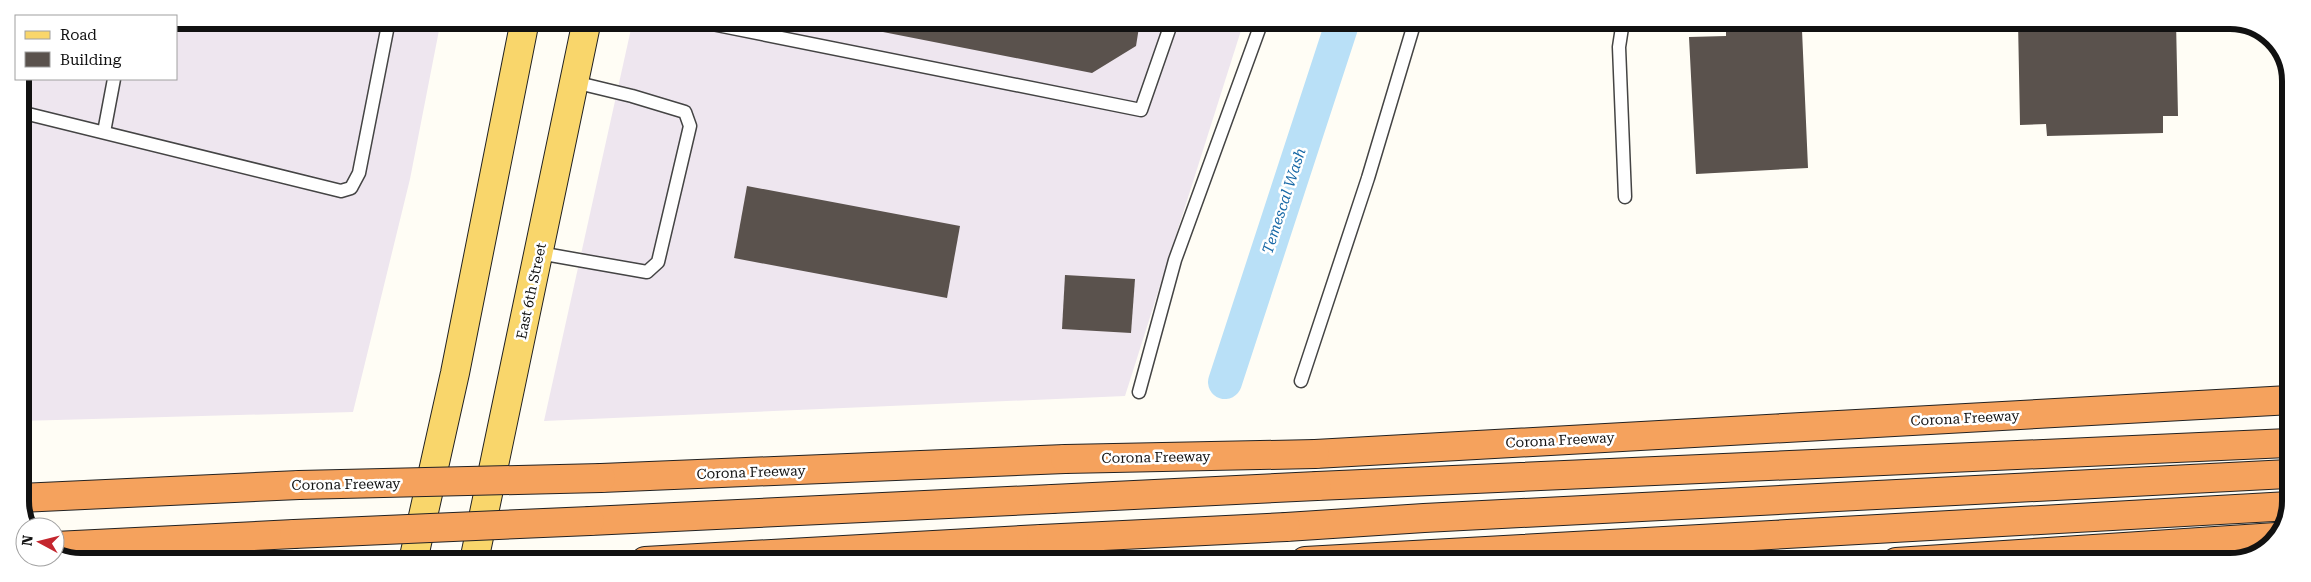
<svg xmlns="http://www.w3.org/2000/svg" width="2311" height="582" font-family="'Roboto Serif',serif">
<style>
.industrial{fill:#eee6ef}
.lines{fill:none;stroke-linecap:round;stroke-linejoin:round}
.canal{stroke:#b9e0f7;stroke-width:34}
.building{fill:#5a524d}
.lane-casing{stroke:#444;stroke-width:15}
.primary-casing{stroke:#222;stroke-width:30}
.highway-casing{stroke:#222;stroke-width:30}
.lane{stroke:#fff;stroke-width:12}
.primary{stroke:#f9d66b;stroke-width:28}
.highway{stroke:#f5a25d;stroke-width:28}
.highway-bridge-casing{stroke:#222;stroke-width:30;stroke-linecap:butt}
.highway-bridge{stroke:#f5a25d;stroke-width:28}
.labels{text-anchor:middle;stroke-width:5;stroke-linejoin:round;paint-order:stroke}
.street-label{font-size:14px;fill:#111;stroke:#fff}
.water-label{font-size:15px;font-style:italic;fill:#1768a6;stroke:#fff}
.rim{fill:none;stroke:#111;stroke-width:6}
</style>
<rect width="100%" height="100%" fill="#fffdf5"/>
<g class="industrial">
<polygon points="176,20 441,20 410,179 353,412 20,421 20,81 21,79 176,79"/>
<polygon points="633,20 1244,21 1125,396 544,421"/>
</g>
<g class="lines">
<polyline class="canal" points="1225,382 1343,21"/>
</g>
<g class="building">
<polygon points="864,20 1140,21 1136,46 1092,73 883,32 885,25"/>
<polygon points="1726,21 1761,21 1761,32 1802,30 1808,168 1696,174 1689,37 1726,36"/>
<polygon points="2018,21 2176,21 2178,116 2163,116 2163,133 2047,136 2046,124 2020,125"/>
<polygon points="747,186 960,226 947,298 734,258"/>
<polygon points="1065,275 1135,279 1131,333 1062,329"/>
</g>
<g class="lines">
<defs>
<g id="lane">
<polyline points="692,20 1141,110 1172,21"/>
<polyline points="1623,21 1619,47 1625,197"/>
<polyline points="20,112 341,191 351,188 359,173 389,20"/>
<polyline points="104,132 114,79"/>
<polyline points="539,253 647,272 658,262 690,126 685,112 632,96 574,82"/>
<polyline points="1301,381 1368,178 1415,21"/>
<polyline points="1139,392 1175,260 1262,21"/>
</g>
<g id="primary">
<polyline points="413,561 455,373 525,20"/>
<polyline points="474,561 587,20"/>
</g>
<g id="highway">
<polyline points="1315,454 2290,400"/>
<polyline points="601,478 1065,459"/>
<polyline points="1317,486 2290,443"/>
<polyline points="20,498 299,485"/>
<polyline points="590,521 1052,499"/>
<polyline points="1286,527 1424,518 2290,474"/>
<polyline points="55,546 294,534"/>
<polyline points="645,561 1041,539"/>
<polyline points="1305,561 2290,506"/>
<polyline points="1896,562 2276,537"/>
</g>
</defs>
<use href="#lane" class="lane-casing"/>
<use href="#primary" class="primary-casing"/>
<use href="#highway" class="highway-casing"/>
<use href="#lane" class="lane"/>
<use href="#primary" class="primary"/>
<use href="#highway" class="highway"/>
<defs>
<g id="highway-bridge">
<polyline points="1065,459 1315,454"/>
<polyline points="299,485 601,478"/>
<polyline points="1052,499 1317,486"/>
<polyline points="294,534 590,521"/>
<polyline points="1041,539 1286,527"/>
</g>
</defs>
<use href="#highway-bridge" class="highway-bridge-casing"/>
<use href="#highway-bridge" class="highway-bridge"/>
</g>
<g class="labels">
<g class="street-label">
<text transform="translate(531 291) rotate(-78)" y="5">East 6th Street</text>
<text transform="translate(1965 418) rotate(-3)" y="5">Corona Freeway</text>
<text transform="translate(1560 440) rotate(-3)" y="5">Corona Freeway</text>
<text transform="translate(1156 457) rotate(-1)" y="5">Corona Freeway</text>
<text transform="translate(751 472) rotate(-2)" y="5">Corona Freeway</text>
<text transform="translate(346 484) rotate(-1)" y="5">Corona Freeway</text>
</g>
<g class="water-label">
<text transform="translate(1284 201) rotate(-72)" y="5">Temescal Wash</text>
</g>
</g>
<path d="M0 0H2311V582H0ZM81 29H2230A52 52 0 0 1 2282 81V501A52 52 0 0 1 2230 553H81A52 52 0 0 1 29 501V81A52 52 0 0 1 81 29Z" fill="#fff" fill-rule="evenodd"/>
<path class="rim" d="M81 29H2230A52 52 0 0 1 2282 81V501A52 52 0 0 1 2230 553H81A52 52 0 0 1 29 501V81A52 52 0 0 1 81 29Z"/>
<rect x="15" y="15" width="162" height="65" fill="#ffffff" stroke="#a0a0a0"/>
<rect x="25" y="31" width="25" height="8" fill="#f9d66b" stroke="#a0a0a0"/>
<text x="60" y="40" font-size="15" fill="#111111">Road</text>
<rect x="25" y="52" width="25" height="15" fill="#5a524d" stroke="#a0a0a0"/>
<text x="60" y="65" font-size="15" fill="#111111">Building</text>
<g transform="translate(40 542) rotate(277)"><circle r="24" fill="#ffffff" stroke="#a0a0a0"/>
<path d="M0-4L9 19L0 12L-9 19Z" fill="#c4262e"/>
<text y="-8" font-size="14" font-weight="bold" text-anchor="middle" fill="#111111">N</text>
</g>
</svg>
